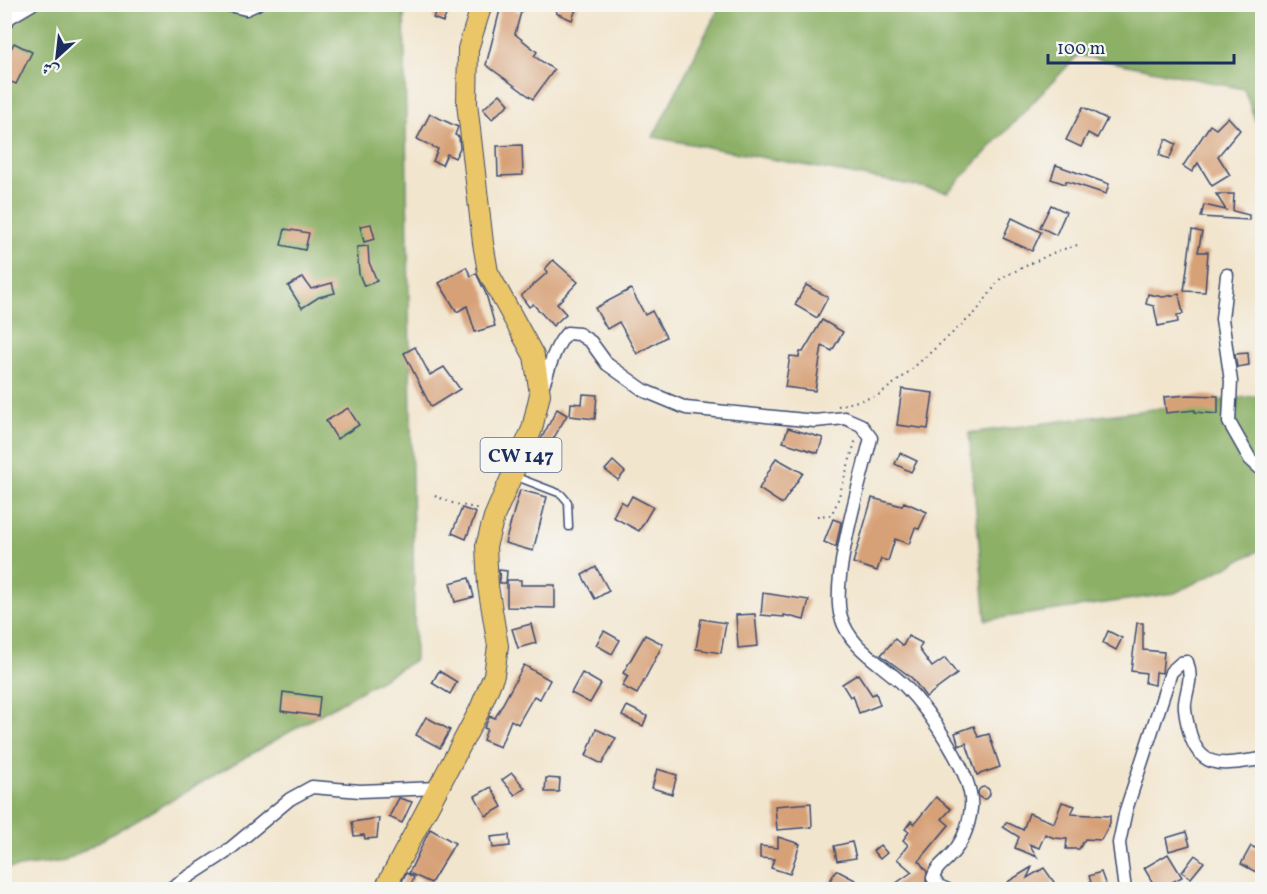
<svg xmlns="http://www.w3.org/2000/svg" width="1267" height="894" font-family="Vollkorn,Amiri,serif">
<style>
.forest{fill:#8cb066;stroke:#547062;stroke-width:1.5}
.building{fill:#d7a178}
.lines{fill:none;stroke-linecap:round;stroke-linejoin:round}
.lane-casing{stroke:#3b4a6f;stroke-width:9}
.street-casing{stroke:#3b4a6f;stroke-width:15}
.primary-casing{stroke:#3b4a6f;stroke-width:22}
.path{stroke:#3b4a6f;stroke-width:2;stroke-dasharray:1.5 4.5;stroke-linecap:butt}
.lane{stroke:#fff;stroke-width:6}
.street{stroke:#fff;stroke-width:12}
.primary{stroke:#ebc669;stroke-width:20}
.labels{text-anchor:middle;stroke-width:5;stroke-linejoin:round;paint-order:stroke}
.shield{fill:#f6f6f2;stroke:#5d6b8a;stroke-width:1.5}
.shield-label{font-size:20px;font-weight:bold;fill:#1b2f5e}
</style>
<rect width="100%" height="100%" fill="#f6f6f2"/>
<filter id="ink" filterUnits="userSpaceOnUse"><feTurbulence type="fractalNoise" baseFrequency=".0167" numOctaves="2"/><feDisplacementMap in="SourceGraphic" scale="12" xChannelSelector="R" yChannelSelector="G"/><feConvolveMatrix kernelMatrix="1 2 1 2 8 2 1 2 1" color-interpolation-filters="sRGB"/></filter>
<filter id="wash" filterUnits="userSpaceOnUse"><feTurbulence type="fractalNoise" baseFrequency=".008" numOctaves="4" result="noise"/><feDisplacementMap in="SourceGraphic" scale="24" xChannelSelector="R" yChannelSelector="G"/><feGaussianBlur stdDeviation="1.35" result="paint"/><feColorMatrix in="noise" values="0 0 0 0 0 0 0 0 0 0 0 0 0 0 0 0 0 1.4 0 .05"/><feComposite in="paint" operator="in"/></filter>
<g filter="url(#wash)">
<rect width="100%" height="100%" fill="#f2e5cd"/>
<g class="forest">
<polygon points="721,4 1262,5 1262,139 1244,89 1078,55 948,192 653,137"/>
<polygon points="4,5 404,5 415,660 65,861 5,869"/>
<polygon points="1262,395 1262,549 1175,593 986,620 969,433"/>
</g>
<g id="blocks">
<g class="building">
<polygon points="439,4 451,4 443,22 433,18"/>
<polygon points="559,4 578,4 572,20 556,13"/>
<polygon points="501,6 521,12 515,34 537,52 534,56 554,70 533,99 486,65"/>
<polygon points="14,43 32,52 16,84 4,79 4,62"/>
<polygon points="500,94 509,104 492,119 483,109"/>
<polygon points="1083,107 1107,119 1097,138 1088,133 1081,147 1066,140"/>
<polygon points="430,114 458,127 455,135 459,137 460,148 455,158 447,154 442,165 433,161 438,149 417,139"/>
<polygon points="1228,117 1240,130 1218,156 1230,175 1212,186 1198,163 1192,172 1183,166 1210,125 1216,129"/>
<polygon points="1166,139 1176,144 1169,159 1159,155"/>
<polygon points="522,145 523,175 498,176 497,146"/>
<polygon points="1056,165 1109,184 1106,194 1066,181 1065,184 1051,179"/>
<polygon points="1216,194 1234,194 1233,211 1249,215 1249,220 1201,217 1204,205 1226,210"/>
<polygon points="1051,205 1066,212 1056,235 1040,227"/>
<polygon points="1012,218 1041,232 1032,251 1003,238"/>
<polygon points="371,224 375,239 364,242 360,226"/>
<polygon points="285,229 309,233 305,250 281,245"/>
<polygon points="1192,230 1202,232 1198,252 1208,252 1205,292 1184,291"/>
<polygon points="368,246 369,262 377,281 364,286 359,274 357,247"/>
<polygon points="553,260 578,282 557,304 566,314 553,326 533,304 529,307 521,296 548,272 545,269"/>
<polygon points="466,267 471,276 476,273 486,294 495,326 475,332 467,306 457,312 439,283"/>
<polygon points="303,277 311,289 332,283 335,293 319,297 302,308 288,286"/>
<polygon points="806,285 828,297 817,318 795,305"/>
<polygon points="631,289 645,315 652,311 666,337 637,354 619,322 607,329 595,308"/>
<polygon points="1148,294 1163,297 1179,294 1183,314 1177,315 1178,322 1158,326 1154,306 1146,304"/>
<polygon points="822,320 843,332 832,351 822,346 815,391 785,387 790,356 799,357 800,352 803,352"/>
<polygon points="415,347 430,375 444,367 460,389 431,407 404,353"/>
<polygon points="1248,353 1249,365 1237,367 1235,354"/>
<polygon points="902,389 933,393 928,429 897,425"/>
<polygon points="583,394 597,395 595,419 570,416 571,403 582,404"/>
<polygon points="1188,395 1218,396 1218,414 1195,412 1195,410 1166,413 1164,397"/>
<polygon points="348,408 359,425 337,439 326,421"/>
<polygon points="557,409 567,415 548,448 539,443"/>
<polygon points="788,428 823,438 818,453 783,442"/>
<polygon points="900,453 917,461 911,472 895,464"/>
<polygon points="776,458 803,473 782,504 759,489"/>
<polygon points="613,461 625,472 618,480 605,470"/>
<polygon points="520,490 547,497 533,551 505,543"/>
<polygon points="632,496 653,507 639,531 613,517 621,501 627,505"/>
<polygon points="872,498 902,506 904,502 927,512 919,529 915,528 909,544 895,539 888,561 881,559 877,571 853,563"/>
<polygon points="462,508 476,513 466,539 452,533"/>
<polygon points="833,519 841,522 836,547 824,542"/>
<polygon points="596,567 609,591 595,599 582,575"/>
<polygon points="499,570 507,571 506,583 500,583"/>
<polygon points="469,578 474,597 455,602 450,583"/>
<polygon points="507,580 521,580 521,585 555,585 555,608 507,607"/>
<polygon points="763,593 809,600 804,620 784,615 784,617 761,615"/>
<polygon points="755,614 758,646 738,648 736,615"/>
<polygon points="701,619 726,623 721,653 696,649"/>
<polygon points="1137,623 1143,623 1143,650 1164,652 1162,673 1156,672 1155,685 1145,683 1146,673 1131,671"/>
<polygon points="531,624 536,643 518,648 512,629"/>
<polygon points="604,631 620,640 612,654 596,645"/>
<polygon points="1108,631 1122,638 1116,650 1103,643"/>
<polygon points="645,635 663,644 637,694 622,686 628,676 623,673"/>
<polygon points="908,636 922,643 919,649 932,667 945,658 957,674 926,697 912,678 881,655 895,639 903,646"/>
<polygon points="524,665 550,680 540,699 534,696 518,724 511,720 500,747 483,740 487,729 484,728 490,716 495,718"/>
<polygon points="439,671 457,682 450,694 432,683"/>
<polygon points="582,673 601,684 590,703 571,693"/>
<polygon points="858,674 872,695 876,693 880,705 859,713 853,695 850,697 842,684"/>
<polygon points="283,692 320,697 318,716 281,711"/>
<polygon points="627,706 647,716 643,726 622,716"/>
<polygon points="426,717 450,730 440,748 416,735"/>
<polygon points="974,726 978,737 989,734 1000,767 977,775 966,743 959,746 955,733"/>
<polygon points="596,729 616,738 602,764 586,756"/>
<polygon points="657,769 677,775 672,794 652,788"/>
<polygon points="512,773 525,788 515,795 502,780"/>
<polygon points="546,778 560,779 559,792 545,792"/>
<polygon points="491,787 502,807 486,816 475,796"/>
<circle cx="984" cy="793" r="6"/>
<polygon points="936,797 951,809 942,819 949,825 919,861 927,872 926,883 916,890 899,890 895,884 912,872 897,859 908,845 903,840 909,832 905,829 911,821 914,824"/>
<polygon points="399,798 412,802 402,823 389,817"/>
<polygon points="1062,802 1075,806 1071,814 1110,816 1110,823 1101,840 1085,839 1079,849 1066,849 1067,839 1054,838 1045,834 1039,848 1029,844 1037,857 1015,848 1019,837 1003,827 1006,822 1023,830 1029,813 1054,823"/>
<polygon points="811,803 812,827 777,830 775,806"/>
<polygon points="379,818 377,838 365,839 364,835 354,836 352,822"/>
<polygon points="430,829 455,843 431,883 409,873"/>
<polygon points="1186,832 1190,845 1169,851 1166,838"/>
<polygon points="509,835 510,846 493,848 491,837"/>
<polygon points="778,837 800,844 790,874 771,868 774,859 760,858 760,846 778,848"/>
<polygon points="852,842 856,858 837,861 834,846"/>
<polygon points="880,845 887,853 880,859 873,851"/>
<polygon points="1251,846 1263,852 1263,859 1256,872 1241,864"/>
<polygon points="1168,854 1182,877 1157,890 1144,868"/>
<polygon points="1195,855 1204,862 1191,878 1182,872"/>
<polygon points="1032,867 1027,878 1044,868 1054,882 1042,890 1003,890 1009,881"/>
<polygon points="836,870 857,881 852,890 825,890"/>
<polygon points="1101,872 1106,886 1093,889 1089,876"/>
<polygon points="406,873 414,877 409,890 398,890"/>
</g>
</g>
</g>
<g filter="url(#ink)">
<use href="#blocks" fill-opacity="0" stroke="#3b4a6f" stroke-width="1.5"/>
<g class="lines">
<defs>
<polyline id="lane" points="514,476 561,494 568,502 569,527"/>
<g id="street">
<polyline points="224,4 246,9 257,4"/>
<polyline points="4,25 10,17 32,4"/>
<polyline points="1227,275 1222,319 1231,381 1229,422 1250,459 1262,470"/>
<path d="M 541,390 C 549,371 553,348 567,333 L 579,334 L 591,342 L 607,364 L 645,391 L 686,408 L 815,421 L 845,418 L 861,425 L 871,438 C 861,479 830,580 841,617 C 850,649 883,664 905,686 C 928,710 975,775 971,808 C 969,826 962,844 949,857 C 942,865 937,866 933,878 L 939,886 L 948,890"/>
<polyline points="168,890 225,853 290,799 312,787 360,791 438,788"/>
<path d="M 1125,890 L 1119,843 L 1126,810 L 1171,672 L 1181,663 L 1187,662 C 1193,678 1187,687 1185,703 C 1184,712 1187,721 1189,730 C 1200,774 1228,763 1262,759"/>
</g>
<polyline id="primary" points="384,890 479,711 494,675 498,646 488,586 486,546 494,517 532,429 540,394 534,356 488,272 483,243 467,103 468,49 482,4"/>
</defs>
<use href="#lane" class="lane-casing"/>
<use href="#street" class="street-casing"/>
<use href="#primary" class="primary-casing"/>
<g class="path">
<polyline points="838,406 877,396 904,376 976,312 1001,278 1057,251 1081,244"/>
<polyline points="435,496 455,504 481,509"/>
<polyline points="817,516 831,515 837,503 856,439"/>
</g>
<use href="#lane" class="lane"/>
<use href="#street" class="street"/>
<use href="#primary" class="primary"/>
</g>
</g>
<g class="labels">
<rect class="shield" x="480.5" y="438" width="81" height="34" rx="4.5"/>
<g class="shield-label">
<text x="521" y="462">CW 147</text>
</g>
</g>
<rect width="1267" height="894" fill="none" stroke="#f6f6f2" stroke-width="24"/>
<g transform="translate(57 57) rotate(207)" stroke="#f6f6f2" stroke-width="4.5" paint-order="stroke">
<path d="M0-4.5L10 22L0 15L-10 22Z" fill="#1b2f5e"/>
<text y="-9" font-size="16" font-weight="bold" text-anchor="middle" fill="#1b2f5e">ش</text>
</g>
<path d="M1048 54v9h186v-9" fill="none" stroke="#1b2f5e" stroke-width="3"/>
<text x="1057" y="54" font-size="18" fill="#1b2f5e" stroke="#f6f6f2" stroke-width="4.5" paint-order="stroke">100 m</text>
</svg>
